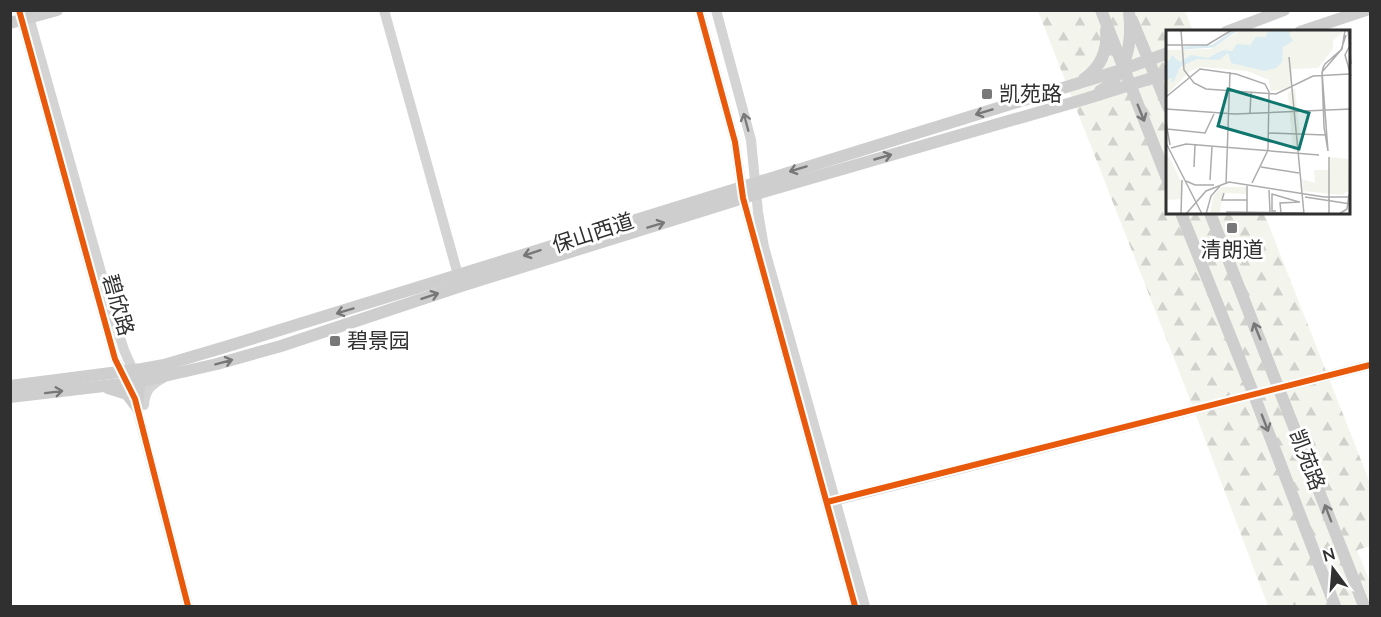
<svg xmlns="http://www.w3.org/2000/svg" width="1381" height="617" font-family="Lato,'Noto Sans SC',sans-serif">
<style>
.forest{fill:url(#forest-firs)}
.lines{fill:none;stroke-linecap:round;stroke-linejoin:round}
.tertiary{stroke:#d4d4d4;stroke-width:10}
.secondary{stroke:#cecece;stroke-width:12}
.cycleway-casing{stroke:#fff;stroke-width:10}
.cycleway{stroke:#e8590c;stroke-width:6}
.oneway{stroke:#777}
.oneway2{stroke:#7a7a7a}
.poi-dot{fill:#787878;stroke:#fff;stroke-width:2}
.labels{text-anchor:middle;stroke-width:6;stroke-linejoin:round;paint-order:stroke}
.poi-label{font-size:21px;fill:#303030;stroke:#fff;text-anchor:start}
.street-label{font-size:21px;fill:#303030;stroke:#fff}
.inset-river{fill:none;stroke:#dbedf2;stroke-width:3}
.inset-road{fill:none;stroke:#acacac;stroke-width:1.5}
.view{fill:#0f766e;fill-opacity:0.15;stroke:#0f766e;stroke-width:3}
.inset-edge{fill:none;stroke:#303030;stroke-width:3}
</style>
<defs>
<pattern id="forest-firs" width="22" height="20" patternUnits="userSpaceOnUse" patternTransform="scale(1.5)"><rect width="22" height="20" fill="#f3f5ed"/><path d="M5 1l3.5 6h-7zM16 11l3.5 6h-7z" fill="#d1d2cc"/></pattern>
</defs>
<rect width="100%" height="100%" fill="#fff"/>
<polygon class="forest" points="1038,11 1185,11 1193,31 1168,32 1168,213 1264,213 1370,483 1370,546 1357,550 1370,582 1370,606 1268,606 1184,384"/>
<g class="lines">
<g class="tertiary">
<polyline points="19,10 115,359 126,378"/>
<polyline points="27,10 114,318 124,350 136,377"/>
<polyline points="384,10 460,282"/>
<polyline points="699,10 735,142 743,198 855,606"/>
<polyline points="716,10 751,140 758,212 764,247 865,606"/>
<polyline points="135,400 188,606"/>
<path d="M 144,405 C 145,391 150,385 163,378"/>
<polyline points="830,502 1370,365"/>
</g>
<g class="secondary">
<polyline points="1101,10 1168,181"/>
<polyline points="1132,20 1168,107"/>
<polyline points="10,23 57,10"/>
<polyline points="1226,32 1284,10"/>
<polyline points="1300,32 1366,10"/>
<path d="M 1084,79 C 1101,67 1108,51 1106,30"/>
<path d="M 1100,91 C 1127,75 1133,42 1129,12"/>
<polyline points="1181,213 1254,395 1335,606"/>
<polyline points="1210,213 1364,606"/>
<polyline points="10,386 142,369 164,365 225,347 1121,70 1168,53"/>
<polyline points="108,388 127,394 137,407"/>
<polyline points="10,397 138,382 217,364 281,346 461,286 756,194 1085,99 1168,73"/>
<polyline points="137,407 139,386 145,376"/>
</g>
<defs>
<g id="cycleway">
<polyline points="19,10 115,359 135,399 188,606"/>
<polyline points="699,10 735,142 743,198 855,606"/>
<polyline points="827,502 1370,365"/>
</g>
</defs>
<use href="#cycleway" class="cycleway-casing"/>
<use href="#cycleway" class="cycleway"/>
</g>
<defs><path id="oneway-shaft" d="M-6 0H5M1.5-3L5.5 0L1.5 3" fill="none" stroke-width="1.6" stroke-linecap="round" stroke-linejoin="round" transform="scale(1.5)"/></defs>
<g class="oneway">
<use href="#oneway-shaft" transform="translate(984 112) rotate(163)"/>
<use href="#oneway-shaft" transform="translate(1141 113) rotate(68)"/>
<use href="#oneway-shaft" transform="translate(883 157) rotate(-16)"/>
<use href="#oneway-shaft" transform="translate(798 169) rotate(163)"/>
<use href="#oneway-shaft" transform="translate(656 225) rotate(-17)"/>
<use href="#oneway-shaft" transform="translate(532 253) rotate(162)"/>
<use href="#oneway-shaft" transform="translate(430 296) rotate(-18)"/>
<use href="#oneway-shaft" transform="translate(345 311) rotate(163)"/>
<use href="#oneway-shaft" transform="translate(1257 331) rotate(-112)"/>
<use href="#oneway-shaft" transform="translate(224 362) rotate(-15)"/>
<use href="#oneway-shaft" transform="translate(54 392) rotate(-7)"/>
<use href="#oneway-shaft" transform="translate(1265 423) rotate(69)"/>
<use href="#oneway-shaft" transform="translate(1328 513) rotate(-111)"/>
</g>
<use class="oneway2" href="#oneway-shaft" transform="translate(746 122) rotate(-105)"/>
<g class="poi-dot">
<rect x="981" y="88" width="12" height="12" rx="3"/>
<rect x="1226" y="222" width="12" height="12" rx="3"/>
<rect x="329" y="335" width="12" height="12" rx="3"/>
</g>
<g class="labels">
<g class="poi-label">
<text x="999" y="101">凯苑路</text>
<text x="1232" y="257" text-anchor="middle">清朗道</text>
<text x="347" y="348">碧景园</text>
</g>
<g class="street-label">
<text transform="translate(593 233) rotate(-18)" y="7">保山西道</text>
<text transform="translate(118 305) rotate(74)" y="7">碧欣路</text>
<text transform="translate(1307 460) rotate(69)" y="7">凯苑路</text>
</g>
</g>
<g transform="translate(1166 30)">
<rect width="184" height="184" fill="#fff"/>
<path d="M 129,58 L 135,115 L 134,121 L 127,121 L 122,63 Z" fill="#f3f5ed"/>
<path d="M 75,0 L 177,0 L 177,2 L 167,11 L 167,19 L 152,38 L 126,39 L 124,56 L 115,60 L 104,61 L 103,50 L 81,41 L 35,37 L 24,41 L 0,66 L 0,20 L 45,19 ZM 0,121 L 16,153 L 16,169 L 0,170 ZM 56,157 L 80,157 L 80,164 L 57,163 L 54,182 L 44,184 L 47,166 Z" fill="#f3f5ed"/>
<path d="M 164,127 L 182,129 L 184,160 L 176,165 L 137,161 L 136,149 L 149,153 L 148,140 L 163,140 Z" fill="#f3f5ed"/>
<path d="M 102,0 L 127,0 L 123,4 L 127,11 L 117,17 L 116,32 L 110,38 L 99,41 L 65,33 L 62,23 L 53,30 L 31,29 L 14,37 L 8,51 L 4,52 L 7,48 L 0,50 L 0,30 L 3,31 L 6,25 L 14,32 L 25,25 L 42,28 L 57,20 L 66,21 L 71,14 L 84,15 L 90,7 L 100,7 Z" fill="#dbedf2"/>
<path class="inset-river" d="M 17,18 L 47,16 L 70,0"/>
<path class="inset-road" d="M 15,0 L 18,40 L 28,53 L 40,59 L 110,64 L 147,46 L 183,44M 179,0 L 176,19 L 159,34 L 157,38 L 156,44 L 158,97 L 162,121 L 156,42 L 175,20 L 180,5M 182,0 L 185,34M 185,13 L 179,25 L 185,46M 0,15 L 41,15 L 66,0M 123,27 L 138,184M 0,67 L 34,39 L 70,44 L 99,54 L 103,62 L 102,120 L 86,153M 0,79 L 69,84 L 185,79M 84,83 L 85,62M 0,92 L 4,115M 1,99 L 39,103 L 48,84M 102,103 L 160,105M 0,113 L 36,184M 5,118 L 20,114 L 153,125M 163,127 L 163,184M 28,137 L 29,115M 95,137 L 133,143M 44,150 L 46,117M 20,151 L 29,155 L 48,155M 60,154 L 64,42M 81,156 L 81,184M 103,160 L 104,182M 58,163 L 56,170 L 81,170M 139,167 L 185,174M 110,181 L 106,181 L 106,164 L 133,172M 60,182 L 138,183M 115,183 L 114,173 L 134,172M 15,184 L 16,150M 20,184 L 40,161 L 63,152 L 158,167 L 185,167M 40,184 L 45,166 L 54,156M 173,184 L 181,179 L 183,164"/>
<path class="view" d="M 62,59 L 143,83 L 133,119 L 52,96 Z"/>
<rect width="184" height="184" class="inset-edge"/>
</g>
<rect width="1381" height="617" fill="none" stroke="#303030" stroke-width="24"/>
<g transform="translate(1333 569) rotate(344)" stroke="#ffffff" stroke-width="4.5" paint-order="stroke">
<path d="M0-4.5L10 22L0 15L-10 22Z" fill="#303030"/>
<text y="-9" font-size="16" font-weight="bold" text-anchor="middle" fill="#303030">N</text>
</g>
</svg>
